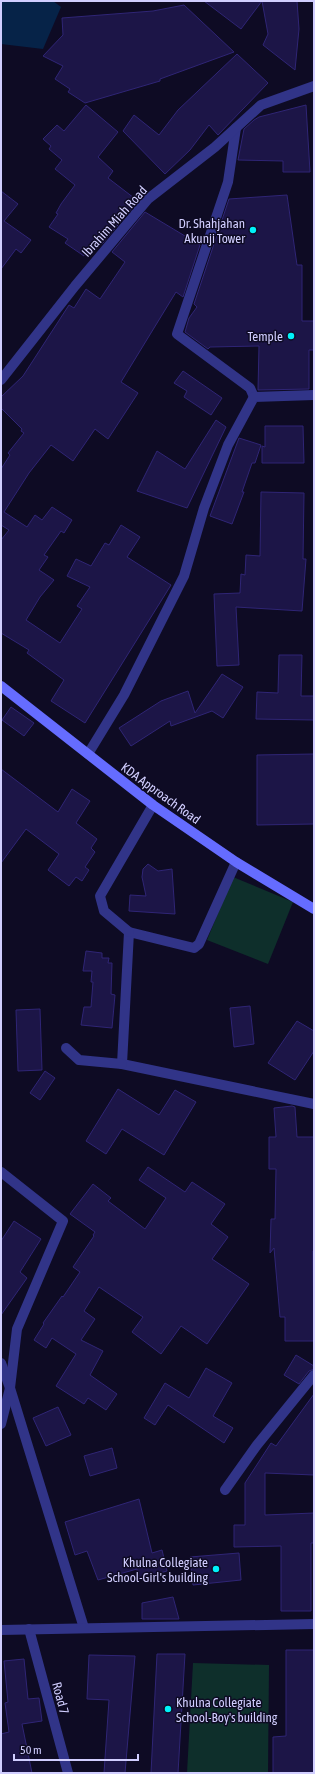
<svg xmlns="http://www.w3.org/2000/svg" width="315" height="1774" font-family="'Asap Condensed',sans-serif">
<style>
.green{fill:#0e2f2b}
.water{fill:#062348}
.building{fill:#1c1547;stroke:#2f2575}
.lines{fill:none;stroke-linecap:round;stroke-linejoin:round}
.street{stroke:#313488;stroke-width:10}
.secondary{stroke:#656cff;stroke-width:10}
.poi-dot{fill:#00f2f9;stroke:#0e0b24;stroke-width:1.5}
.labels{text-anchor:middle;stroke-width:3;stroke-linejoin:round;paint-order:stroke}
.street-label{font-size:13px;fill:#d1ceff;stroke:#0e0b24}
.poi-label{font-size:13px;fill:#d1ceff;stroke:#0e0b24;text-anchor:end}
</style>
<rect width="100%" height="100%" fill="#0e0b24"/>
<g class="green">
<polygon points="233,877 293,902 268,964 207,940"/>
<polygon points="193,1663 269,1665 268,1773 187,1773"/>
</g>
<polygon class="water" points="1,1 53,1 61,7 43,49 1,44"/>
<g class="building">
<polygon points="204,1 297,1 299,29 295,70 263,45 268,34 262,1 241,29"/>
<polygon points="184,5 234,52 160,79 160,81 85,103 68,92 70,89 55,79 63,66 43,56 63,35 62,18 153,11"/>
<polygon points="237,54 268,83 218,135 209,125 190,150 165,174 123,131 134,115 159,135 178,110"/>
<polygon points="86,105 118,132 98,157 113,171 108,178 138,201 102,244 94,240 84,256 65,243 68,239 49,227 58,214 56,213 61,204 75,185 55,169 62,160 49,149 51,146 43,139 57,125 64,131"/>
<polygon points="306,105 310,172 283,172 283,161 238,160 244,129 254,120 259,117"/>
<polygon points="1,191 18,204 4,221 31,240 21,253 16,249 1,269"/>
<polygon points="287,195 297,265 302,265 302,321 314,321 314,350 309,350 309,389 258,390 259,346 210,347 208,349 185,332 189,318 197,307 194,304 229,199"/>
<polygon points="145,212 200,245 183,297 176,292 121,382 138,393 108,439 95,429 73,461 51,445 29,473 4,512 27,527 35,515 42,520 52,507 72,520 64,533 61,531 44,555 48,557 39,570 54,580 40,597 26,620 60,643 82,609 77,606 90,587 67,576 76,559 91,566 105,543 109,545 121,525 140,537 127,557 171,585 85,723 51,701 64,680 27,653 29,650 1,633 1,540 9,530 1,525 1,469 10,455 8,453 24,433 21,431 22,429 1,408 1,397 23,376 69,305 74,308 86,289 100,299 125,262 112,252"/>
<polygon points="183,371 222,398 211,415 184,397 187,391 174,383"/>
<polygon points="216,420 226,427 187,508 137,491 157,451 185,469"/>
<polygon points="265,426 303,426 304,463 262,463 262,446 265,447"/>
<polygon points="239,438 261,445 255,463 252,463 242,492 244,492 232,524 210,516"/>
<polygon points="261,492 304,493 303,559 306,559 302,611 236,607 239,665 217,666 214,594 240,593 241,574 245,575 246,555 260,556"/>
<polygon points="279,655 302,655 301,696 314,696 314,720 256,719 257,692 278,693"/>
<polygon points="222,674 243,687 223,718 212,711 171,726 170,721 131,746 119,728 161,701 188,691 195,713"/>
<polygon points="11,707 34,723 24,736 2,720"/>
<polygon points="314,754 314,824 257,825 257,755"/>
<polygon points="1,769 58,812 72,789 90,801 76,823 97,839 91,848 95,852 85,867 89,870 82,881 76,877 69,886 48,870 59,854 26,829 1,863"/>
<polygon points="148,864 158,871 172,869 175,914 129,911 130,895 146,896 142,877 143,869"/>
<polygon points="86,951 102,953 102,958 109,958 108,963 112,963 111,994 115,995 112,1028 81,1025 84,1007 91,1007 93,982 91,982 92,971 83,971"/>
<polygon points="250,1006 254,1044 234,1047 230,1008"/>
<polygon points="40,1009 42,1070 18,1071 16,1010"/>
<polygon points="297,1021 314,1031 314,1051 295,1080 268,1063"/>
<polygon points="45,1071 55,1078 40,1100 30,1093"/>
<polygon points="118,1089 159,1115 175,1090 196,1102 164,1155 122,1129 106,1154 86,1141"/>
<polygon points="292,1106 295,1107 297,1137 314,1137 314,1251 313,1251 314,1341 285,1341 285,1317 280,1317 274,1248 270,1253 271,1219 275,1219 276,1169 269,1169 269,1137 276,1137 274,1108"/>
<polygon points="148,1167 185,1192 192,1182 225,1204 211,1224 228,1237 212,1259 249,1284 207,1344 181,1326 161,1354 132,1332 143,1317 99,1287 84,1311 95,1319 81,1340 103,1351 90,1375 117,1394 106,1410 88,1398 84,1404 56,1386 76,1354 52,1338 46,1348 34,1340 44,1324 43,1323 62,1296 63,1297 80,1272 73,1267 94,1236 93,1235 95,1232 70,1214 93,1184 111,1198 108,1201 145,1229 166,1198 139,1180"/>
<polygon points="14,1221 41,1239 20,1272 27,1278 1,1315 1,1241"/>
<polygon points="296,1355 314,1366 314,1369 309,1371 299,1384 284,1375"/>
<polygon points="206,1368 232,1383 213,1416 233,1428 224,1443 168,1405 155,1425 144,1418 165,1383 189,1398"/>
<polygon points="314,1394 314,1475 265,1473 265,1515 314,1513 314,1543 311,1543 311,1611 281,1611 281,1546 234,1547 234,1525 245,1525 245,1483 271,1443 276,1446"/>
<polygon points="58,1407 71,1435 46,1446 33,1418"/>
<polygon points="112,1448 117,1468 90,1476 84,1456"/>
<polygon points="139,1499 152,1553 162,1550 167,1571 138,1579 137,1569 98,1580 87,1551 75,1555 65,1522"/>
<polygon points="239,1553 241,1580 193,1585 190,1557"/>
<polygon points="173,1597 179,1619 142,1619 142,1603"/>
<polygon points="286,1650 314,1650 314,1773 273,1773 273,1737 286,1736"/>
<polygon points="157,1654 185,1654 178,1773 151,1773"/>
<polygon points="89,1655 135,1656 125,1773 104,1773 109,1700 87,1699"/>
<polygon points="24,1659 28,1699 39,1698 42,1721 22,1724 32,1773 1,1773 1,1734 9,1732 5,1703 8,1702 4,1661"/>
</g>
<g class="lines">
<g class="street">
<polyline points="236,128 228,182 177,334 250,388 254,397"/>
<polyline points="1,380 75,286 148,199 215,147 261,105 314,86"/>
<polyline points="88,754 124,695 184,576 204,508 228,445 254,397 314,395"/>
<polyline points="236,862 199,944 194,948 129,932 122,1064 314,1104"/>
<polyline points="129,932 104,911 100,896 153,805"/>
<polyline points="66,1048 79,1060 122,1064"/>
<polyline points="1,1172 63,1221 17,1329 10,1388 1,1424"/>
<polyline points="1,1363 10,1388 84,1628"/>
<polyline points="225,1490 257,1445 314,1375"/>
<polyline points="29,1629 68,1773"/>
<polyline points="1,1630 314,1624"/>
</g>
<polyline class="secondary" points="1,686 153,805 236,862 314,909"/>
</g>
<g class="poi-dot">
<circle cx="253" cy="230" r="4"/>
<circle cx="291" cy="336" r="4"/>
<circle cx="216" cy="1569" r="4"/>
<circle cx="168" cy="1709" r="4"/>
</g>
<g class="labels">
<g class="street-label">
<text transform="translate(114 221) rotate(-48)" y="5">Ibrahim Miah Road</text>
<text transform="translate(161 793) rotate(36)" y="5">KDA Approach Road</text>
<text transform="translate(61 1698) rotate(75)" y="5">Road 7</text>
</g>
<g class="poi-label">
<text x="245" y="228">Dr. Shahjahan<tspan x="245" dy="15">Akunji Tower</tspan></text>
<text x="283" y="341">Temple</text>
<text x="208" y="1567">Khulna Collegiate<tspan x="208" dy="15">School-Girl's building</tspan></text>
<text x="176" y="1707" text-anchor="start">Khulna Collegiate<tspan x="176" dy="15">School-Boy's building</tspan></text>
</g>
</g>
<rect width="315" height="1774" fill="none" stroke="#d1ceff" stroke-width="4"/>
<path d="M14 1754v6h124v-6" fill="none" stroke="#d1ceff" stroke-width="2"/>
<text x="20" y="1754" font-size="12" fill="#d1ceff" stroke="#0e0b24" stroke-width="3" paint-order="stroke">50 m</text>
</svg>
